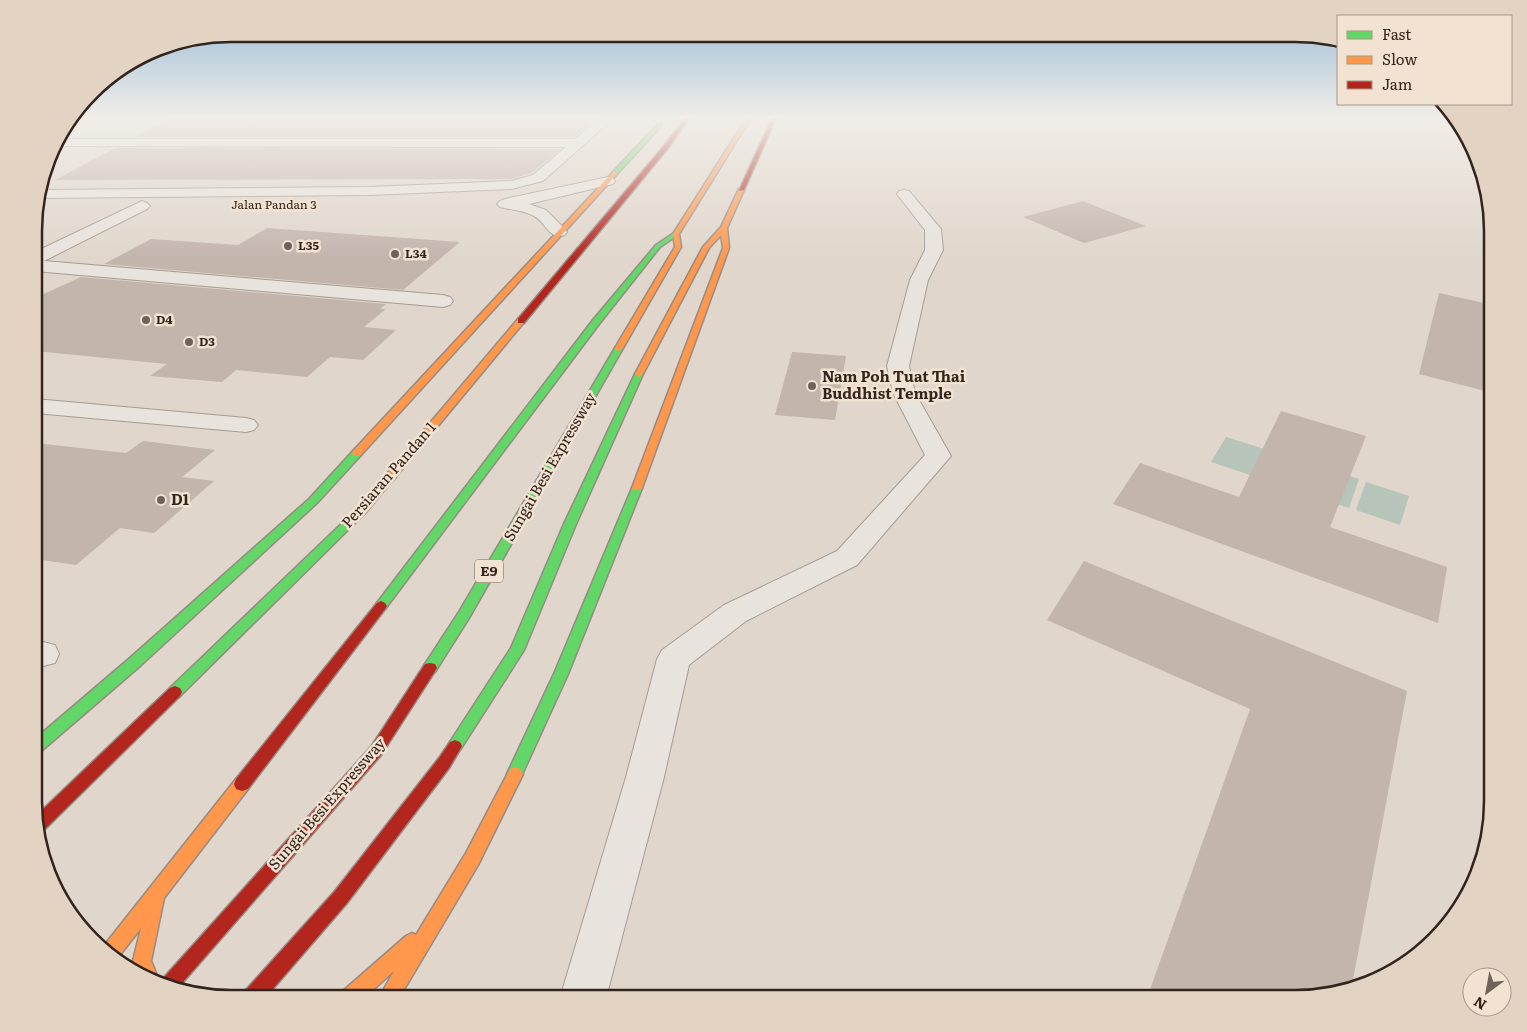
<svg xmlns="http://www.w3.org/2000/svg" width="1527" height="1032" font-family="Literata,serif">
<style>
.water{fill:#b6c4b9}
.building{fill:#c3b4ac}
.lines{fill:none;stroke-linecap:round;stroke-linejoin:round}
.street-casing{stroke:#a59c94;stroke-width:2}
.fast-casing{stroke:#958b84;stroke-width:3}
.slow-casing{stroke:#958b84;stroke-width:3}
.jam-casing{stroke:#958b84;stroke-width:3}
.street{fill:#e8e3dc;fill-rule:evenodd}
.fast{fill:#63d668;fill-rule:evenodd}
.slow{fill:#ff974d;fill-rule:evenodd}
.jam{fill:#b3261e;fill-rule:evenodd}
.poi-dot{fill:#70625b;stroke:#f2e2d1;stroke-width:2}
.labels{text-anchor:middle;stroke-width:5;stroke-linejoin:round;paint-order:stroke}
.far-street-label{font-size:12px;fill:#33241e;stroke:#f2e2d1}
.far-poi-label{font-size:12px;font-weight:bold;fill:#33241e;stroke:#f2e2d1;text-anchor:start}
.shield{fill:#f2e2d1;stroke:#6c5d54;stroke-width:1}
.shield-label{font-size:14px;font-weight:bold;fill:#33241e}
.poi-label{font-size:15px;font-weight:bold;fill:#33241e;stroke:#f2e2d1;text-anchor:start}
.street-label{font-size:15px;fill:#33241e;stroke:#f2e2d1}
.rim{fill:none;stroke:#33241e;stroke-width:2.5}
</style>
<rect width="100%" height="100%" fill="#e0d6cb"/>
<g class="water">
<polygon points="1226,437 1359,479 1349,508 1211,462"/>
<polygon points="1366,482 1409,496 1400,525 1356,510"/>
</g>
<g class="building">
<polygon points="175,116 601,116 574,137 135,137"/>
<polygon points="115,148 561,149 532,173 511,179 55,180"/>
<polygon points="1083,201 1146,226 1084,243 1023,217"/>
<polygon points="267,228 460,242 403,290 104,264 151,239 238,245"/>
<polygon points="81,277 386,304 380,309 386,309 364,327 396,330 363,360 330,357 307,377 236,370 222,382 150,376 167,364 35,351 35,298"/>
<polygon points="1439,293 1493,305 1493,393 1419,374"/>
<polygon points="792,352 846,356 835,420 775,415"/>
<polygon points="1281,411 1366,436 1330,527 1447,567 1438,623 1113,504 1140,463 1239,497"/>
<polygon points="143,441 215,450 182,477 214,481 154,533 120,528 76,565 35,559 35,443 126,453"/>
<polygon points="1084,561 1407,691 1352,985 1295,998 1147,998 1250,709 1047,620"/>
</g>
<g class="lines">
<defs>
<g id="street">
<polygon points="603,116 616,116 543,181 511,189 370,195 38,198 41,190 370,187 511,181 533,175 566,147 54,146 58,139 575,139"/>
<path d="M 608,177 L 613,178 L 615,181 L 613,184 L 529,204 L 546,210 L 565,229 L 567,232 L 565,235 C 548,240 546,222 534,216 C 523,210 511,210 500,207 L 497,204 L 500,201 L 505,199 Z"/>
<polygon points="904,190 909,191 941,229 943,250 928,280 909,366 915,393 951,456 857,565 746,621 689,665 664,777 606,998 560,998 626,777 657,659 662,650 724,605 837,551 925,455 893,393 887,366 910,280 925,250 925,230 897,194 899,191"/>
<polygon points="142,201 147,203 150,206 147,209 44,261 443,295 450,297 453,301 450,305 443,307 35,271 35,252"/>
<polygon points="35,399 246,418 254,420 258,425 254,430 246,432 35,413"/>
<polygon points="35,640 55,645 59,654 55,663 43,666 35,664"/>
</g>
<g id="fast">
<polygon points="658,124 662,125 617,174 613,174 613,172"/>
<polygon points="674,233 679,234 660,247 599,324 385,609 377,609 375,606 377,603 593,320 656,245"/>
<polygon points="619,345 623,348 469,618 435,672 430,673 425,672 423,668 425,664 459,612 615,348"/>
<polygon points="639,371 643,374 576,524 524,650 460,750 455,752 450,750 448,746 450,742 511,648 564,524 635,374"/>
<polygon points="357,450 361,451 362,453 361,455 317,503 140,666 40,752 35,754 35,739 130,658 309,499 353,451"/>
<polygon points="390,474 395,477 366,512 180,696 175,698 170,696 168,692 170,688 358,508 386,475"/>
<polygon points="637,485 642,488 568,674 520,779 515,781 510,779 507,774 554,674 632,488"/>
</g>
<g id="slow">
<polygon points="748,116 752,116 679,234 681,247 623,348 619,351 616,350 615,348 675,247 673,234"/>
<polygon points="613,172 618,173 361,455 353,455 352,453 353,451"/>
<polygon points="739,189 744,190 727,228 729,248 642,488 641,490 633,490 632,488 723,248 721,235 709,248 643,374 639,377 635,374 703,247 721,227"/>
<polygon points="518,319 525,321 394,479 386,479 385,477 386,475"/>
<polygon points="515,767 520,769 523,774 478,865 399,998 379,998 394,971 364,998 341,998 343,991 406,936 412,933 416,935 466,853 510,769"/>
<polygon points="242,777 248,779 250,784 248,789 164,898 151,961 158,978 157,982 137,971 133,961 141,928 116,960 103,947 236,779"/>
</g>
<g id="jam">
<polygon points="687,116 691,116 668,148 524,323 518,323 518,319 664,146"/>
<polygon points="773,116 777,116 744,190 739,191"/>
<polygon points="381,601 385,603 387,606 385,609 248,789 242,791 236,789 234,784 236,779 377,603"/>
<polygon points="430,663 435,664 437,668 381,755 177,989 168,988 159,983 371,747 425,664"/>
<polygon points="175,686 180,688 182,692 180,696 42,832 38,834 35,817 170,688"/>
<polygon points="455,740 460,742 462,746 449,768 347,903 265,998 243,998 245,991 335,891 439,758 450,742"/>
</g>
</defs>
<use href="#street" class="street-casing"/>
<use href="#fast" class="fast-casing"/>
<use href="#slow" class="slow-casing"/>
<use href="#jam" class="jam-casing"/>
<use href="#street" class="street"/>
<use href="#fast" class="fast"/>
<use href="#slow" class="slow"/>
<use href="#jam" class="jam"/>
</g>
<linearGradient id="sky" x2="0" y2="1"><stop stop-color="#94bad5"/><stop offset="0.45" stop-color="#f1ede8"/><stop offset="1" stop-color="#f1ede8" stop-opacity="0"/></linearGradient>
<rect width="1527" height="260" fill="url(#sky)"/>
<g class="poi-dot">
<circle cx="288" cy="246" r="5"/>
<circle cx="395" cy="254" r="5"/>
<circle cx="146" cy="320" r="5"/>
<circle cx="189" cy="342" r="5"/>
<circle cx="812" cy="386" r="5"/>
<circle cx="161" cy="500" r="5"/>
</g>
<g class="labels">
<g class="far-street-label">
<text x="274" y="209">Jalan Pandan 3</text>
</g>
<g class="far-poi-label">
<text x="298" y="250">L35</text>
<text x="405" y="258">L34</text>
<text x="156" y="324">D4</text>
<text x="199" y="346">D3</text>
</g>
<rect class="shield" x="475" y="559.5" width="28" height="23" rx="4"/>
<g class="shield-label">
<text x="489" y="576">E9</text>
</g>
<g class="poi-label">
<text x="822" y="382">Nam Poh Tuat Thai<tspan x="822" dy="17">Buddhist Temple</tspan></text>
<text x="171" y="505">D1</text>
</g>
<g class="street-label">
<text transform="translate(550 467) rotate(-60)" y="5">Sungai Besi Expressway</text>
<text transform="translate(389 475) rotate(-49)" y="5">Persiaran Pandan 1</text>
<text transform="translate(327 804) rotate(-49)" y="5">Sungai Besi Expressway</text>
</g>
</g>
<path d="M0 0H1527V1032H0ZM231 42H1295A189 189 0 0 1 1484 231V801A189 189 0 0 1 1295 990H231A189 189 0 0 1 42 801V231A189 189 0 0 1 231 42Z" fill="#e3d3c3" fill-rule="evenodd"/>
<path class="rim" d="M231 42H1295A189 189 0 0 1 1484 231V801A189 189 0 0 1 1295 990H231A189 189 0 0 1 42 801V231A189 189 0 0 1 231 42Z"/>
<rect x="1337" y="15" width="175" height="90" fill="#f2e2d1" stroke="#a69689"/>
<rect x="1347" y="31" width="25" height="8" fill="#63d668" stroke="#a69689"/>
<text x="1382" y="40" font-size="15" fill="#33241e">Fast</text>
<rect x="1347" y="56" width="25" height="8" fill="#ff974d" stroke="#a69689"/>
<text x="1382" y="65" font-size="15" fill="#33241e">Slow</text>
<rect x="1347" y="81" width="25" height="8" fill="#b3261e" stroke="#a69689"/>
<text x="1382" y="90" font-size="15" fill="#33241e">Jam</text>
<g transform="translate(1487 992) rotate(212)"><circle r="24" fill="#f2e2d1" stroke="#a69689"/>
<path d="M0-4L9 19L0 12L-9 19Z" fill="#70625b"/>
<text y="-8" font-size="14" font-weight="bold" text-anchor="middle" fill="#33241e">N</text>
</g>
</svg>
